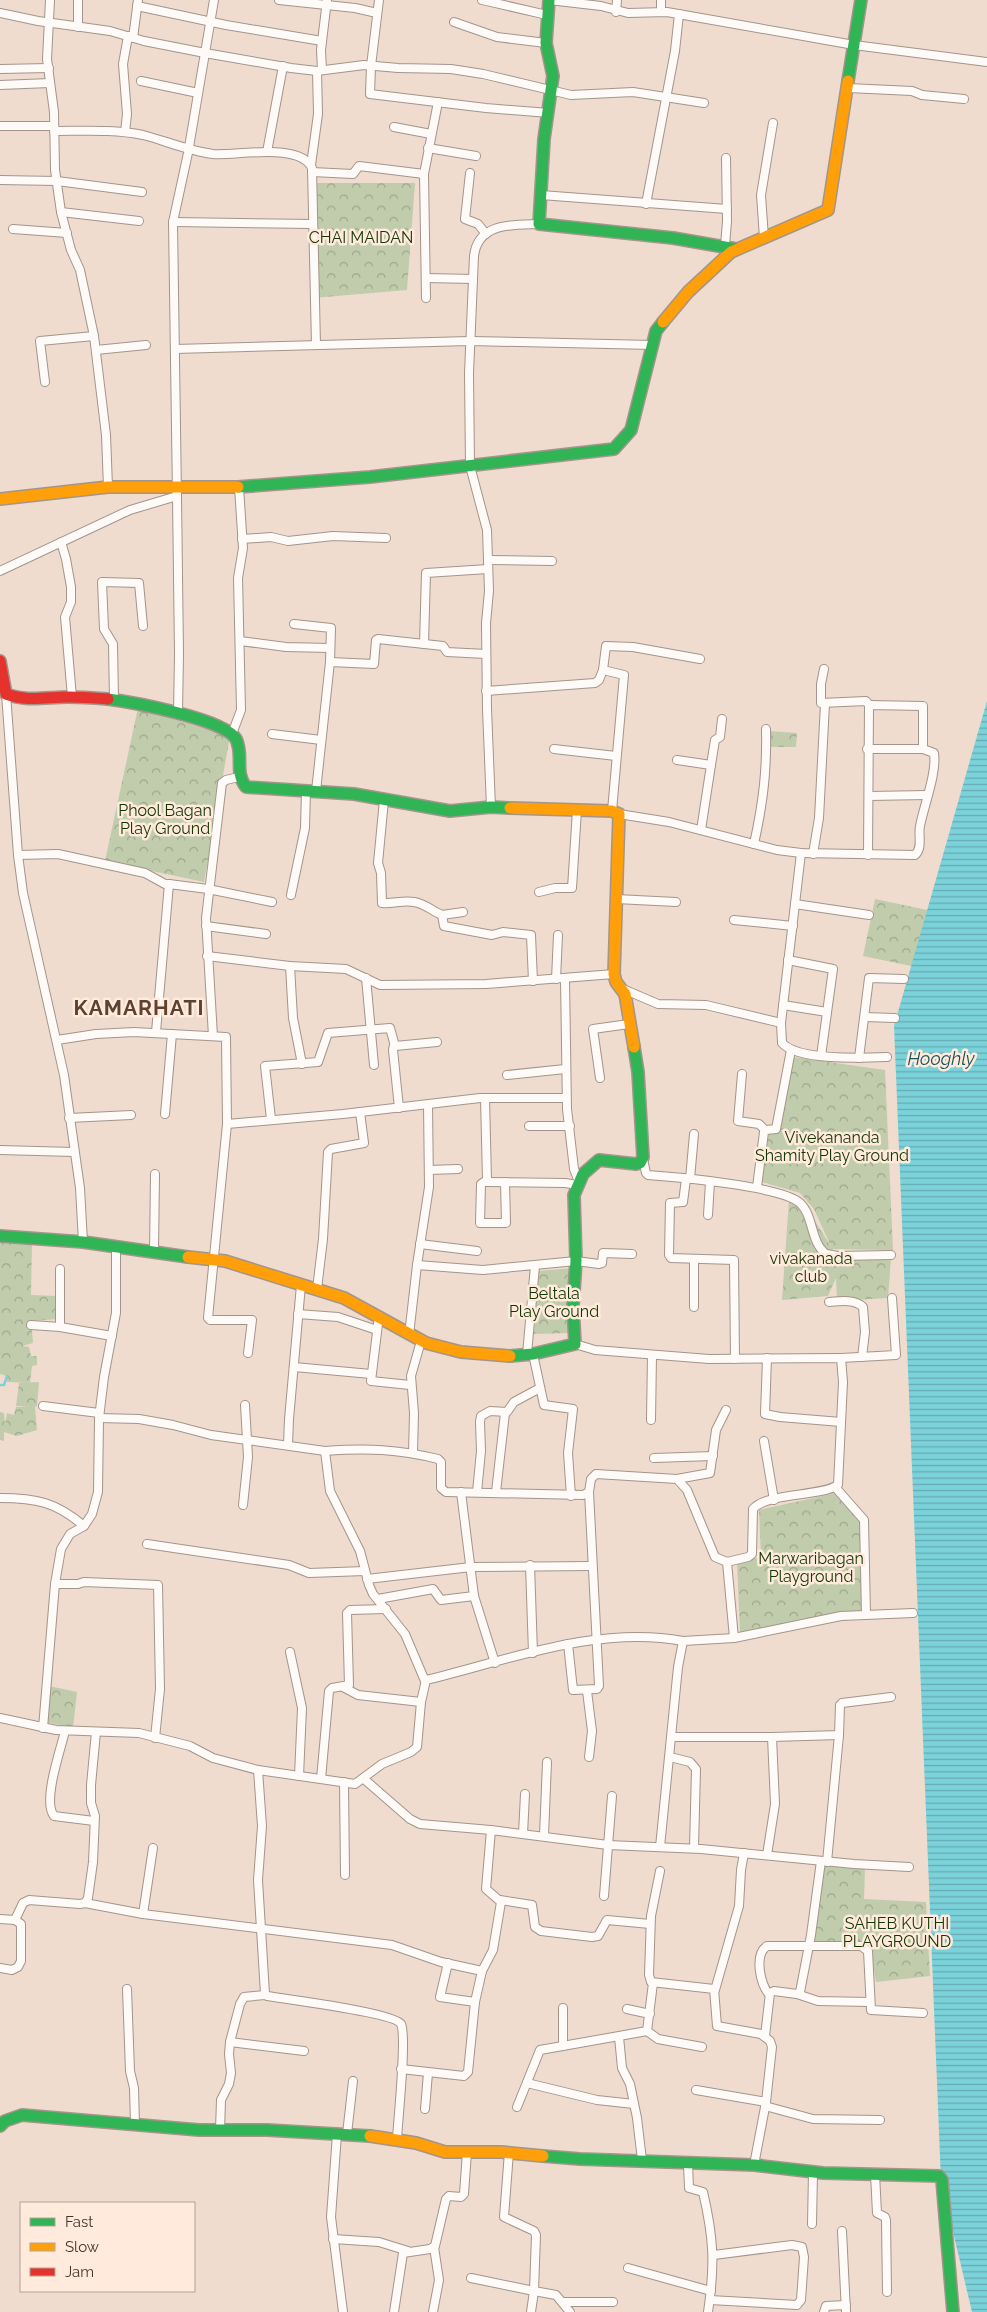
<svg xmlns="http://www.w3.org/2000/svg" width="987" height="2312" font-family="Raleway,sans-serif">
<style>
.park{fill:url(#park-crowns)}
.water{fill:url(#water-rules)}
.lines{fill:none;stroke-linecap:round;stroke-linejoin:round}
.stream{stroke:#7bd2da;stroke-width:2.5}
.street-casing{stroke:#a3958b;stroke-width:10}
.fast-casing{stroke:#a3958b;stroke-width:14}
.slow-casing{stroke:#a3958b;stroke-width:14}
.jam-casing{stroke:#a3958b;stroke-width:14}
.street{stroke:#fdfaf8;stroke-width:8}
.fast{stroke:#30b455;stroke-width:11}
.slow{stroke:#ff9f0a;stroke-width:11}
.jam{stroke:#e5322d;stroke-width:11}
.labels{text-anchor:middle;stroke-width:5;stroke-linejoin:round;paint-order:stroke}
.park-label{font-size:16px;fill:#133704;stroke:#ffeadc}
.water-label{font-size:18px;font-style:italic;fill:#1b535a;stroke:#ffeadc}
.district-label{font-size:21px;font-weight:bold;letter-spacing:1px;fill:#5e422f;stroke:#ffeadc}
</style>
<defs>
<pattern id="park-crowns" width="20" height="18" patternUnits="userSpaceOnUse" patternTransform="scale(1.25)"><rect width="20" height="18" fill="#c0ccab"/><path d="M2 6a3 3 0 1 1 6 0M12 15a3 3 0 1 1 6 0" fill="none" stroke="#9ea68c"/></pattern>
<pattern id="water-rules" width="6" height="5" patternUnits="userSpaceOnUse" patternTransform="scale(1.25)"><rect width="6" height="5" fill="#7bd2da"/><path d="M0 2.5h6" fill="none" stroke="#66abb1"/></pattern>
</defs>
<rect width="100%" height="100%" fill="#efdccf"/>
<g class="park">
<polygon points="310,183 415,183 407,290 313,298"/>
<polygon points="138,708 230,736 204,882 105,861"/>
<polygon points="768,731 797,733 796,747 768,747"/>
<polygon points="875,899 937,912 921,968 863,956"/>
<polygon points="793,1057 885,1070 893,1250 832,1249 814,1209 800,1193 762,1182 769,1132 779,1132"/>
<polygon points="789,1200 812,1216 838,1258 891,1258 888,1298 837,1301 836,1278 828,1296 782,1300"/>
<polygon points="0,1238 32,1244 31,1295 58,1296 58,1319 31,1321 33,1343 22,1346 29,1347 31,1356 37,1356 37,1365 32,1366 30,1383 7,1382 7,1376 0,1374"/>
<polygon points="574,1268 570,1333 534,1334 538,1271"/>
<polygon points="39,1382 37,1406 35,1407 37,1430 17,1436 4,1432 4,1441 0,1440 0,1412 4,1413 5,1424 7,1413 14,1415 16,1407 29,1406 16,1406 19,1383"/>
<polygon points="836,1493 861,1522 862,1610 740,1632 737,1562 761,1557 759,1510"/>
<polygon points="49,1686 77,1692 73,1728 46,1722"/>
<polygon points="822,1863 865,1867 864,1899 926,1902 930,1976 876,1982 869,1943 811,1944"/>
</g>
<polygon class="water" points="987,701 987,2312 972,2312 941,2181 894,1026"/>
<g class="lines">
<polyline class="stream" points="0,1385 4,1385 7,1376"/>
<defs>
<g id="street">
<polyline points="50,0 47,59 54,112 55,170 61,212 71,250 80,270 94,336 106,435 108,487"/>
<polyline points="279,0 355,8 377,13"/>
<polyline points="379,0 371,66 370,94 486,108 549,113"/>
<polyline points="482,0 547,15"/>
<polyline points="549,0 601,6 628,13 667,12 854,45 987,62"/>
<polyline points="137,6 226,25 322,41"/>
<polyline points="616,12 617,0"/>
<polyline points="661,12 661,0"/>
<polyline points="0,13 38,21 110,31 144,41 205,53 291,68 317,71 364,65 398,68 451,69 483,74 571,95 633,92 704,103"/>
<polyline points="454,22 497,37 546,43"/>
<polyline points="78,27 78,0"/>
<polyline points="133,38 138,0"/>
<polyline points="0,69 49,68"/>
<polyline points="322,70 321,50 327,0"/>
<polyline points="141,81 198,93"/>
<polyline points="0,85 50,83"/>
<polyline points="848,88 912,91 922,95 964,99"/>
<polyline points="0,126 54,126"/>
<polyline points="394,127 431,134"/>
<path d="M 54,131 C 83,131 114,129 143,135 C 166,141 189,151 213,154 C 236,156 300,142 312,168 L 316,345"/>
<polyline points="125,132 127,114 123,64 128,36"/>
<polyline points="428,148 476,156"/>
<polyline points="267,152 283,66"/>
<polyline points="311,165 318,114 317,71"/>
<polyline points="312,172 353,174 359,166 424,174"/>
<polyline points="470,173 465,219 478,224 486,234"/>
<polyline points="0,180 57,181 142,192"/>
<polyline points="541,195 727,209"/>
<polyline points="646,204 675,51 679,14"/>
<polyline points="61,212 139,221"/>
<polyline points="173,222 313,224"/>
<polyline points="13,229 67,233"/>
<polyline points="764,238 761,195 773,123"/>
<polyline points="725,246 727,221 726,158"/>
<polyline points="426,278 473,279"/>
<polyline points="426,298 424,174 438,102"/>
<polyline points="175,349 470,341 653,345"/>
<polyline points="96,350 146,345"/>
<polyline points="45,382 40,341 94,336"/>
<polyline points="177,496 179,654 178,713"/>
<polyline points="242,539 271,537 288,541 333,536 386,538"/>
<polyline points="61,542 66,559 71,587 71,602 65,617 72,697"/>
<polyline points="488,560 552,561"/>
<polyline points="0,571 130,510 177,496 173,222 188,153 214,0"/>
<polyline points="294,624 331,628 330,662 316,791"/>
<polyline points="240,641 286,647 330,648"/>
<polyline points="424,644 426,573 488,569"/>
<polyline points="330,662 374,664 376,640 378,639 443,646 447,652 486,654"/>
<polyline points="824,669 821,684 821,703 866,701 869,705"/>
<polyline points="486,691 595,683 599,680 603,670"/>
<polyline points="6,694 18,855 23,893 64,1075 80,1188 83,1242"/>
<polyline points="114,700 113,644 104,629 102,582 139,583 143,626"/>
<polyline points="232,734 241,710 238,578 243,548 239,487"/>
<polyline points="272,734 321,740"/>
<polyline points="554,749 616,756"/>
<polyline points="677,760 711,765 701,830"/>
<polyline points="711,765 715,740 720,737 722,719"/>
<polyline points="869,796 927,795"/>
<path d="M 384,800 L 378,863 L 381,873 L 382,903 C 393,904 403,900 414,902 C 426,904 432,911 442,915 L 444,926 L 492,935 L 503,932 L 531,935 L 533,981"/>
<path d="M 491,807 L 487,709 L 486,623 L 489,591 L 487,530 L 470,466 L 469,373 L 474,256 C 478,222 514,225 539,224"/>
<polyline points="612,811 624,675 603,670 606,646 633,647 700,659"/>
<path d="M 619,814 L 669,822 L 777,850 L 801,853 L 915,855 C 923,848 918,835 920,826 C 924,805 937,773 934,753 L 923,749 L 867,749"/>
<path d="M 754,844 C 763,803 767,771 766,729"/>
<path d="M 801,853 L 781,1023 L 782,1043 C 798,1061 863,1058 887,1057"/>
<polyline points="813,854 819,818 825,704"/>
<polyline points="18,855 58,854 145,873 165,884 169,884"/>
<polyline points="868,855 869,705 923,706 923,749"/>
<polyline points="539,892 555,888 572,888 577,810"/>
<polyline points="291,895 305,828 306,790"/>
<polyline points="616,899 676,902"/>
<polyline points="795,904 869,915"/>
<polyline points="442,915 463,912"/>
<polyline points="734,920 793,926"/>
<polyline points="206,926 266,934"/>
<polyline points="207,956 290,966 346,969 380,985 486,984 614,974"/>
<polyline points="788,960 833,969 821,1056"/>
<polyline points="290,966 293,1018 302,1064"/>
<polyline points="366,978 374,1065"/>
<polyline points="556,979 558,935"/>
<polyline points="565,979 567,1109 574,1169 579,1182"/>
<polyline points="623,989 658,1004 706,1005 781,1023"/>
<polyline points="783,1005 827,1012"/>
<polyline points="865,1017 895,1018"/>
<polyline points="156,1032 169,884 208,889 272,902"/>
<polyline points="213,1036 206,918 222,783 226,780 239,777"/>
<polyline points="57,1040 96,1034 134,1032 226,1037 227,1124 208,1318 210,1320 252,1320 248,1353"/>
<polyline points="394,1045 393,1050 399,1108"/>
<polyline points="859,1058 869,978 904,979"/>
<polyline points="742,1074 738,1121 759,1124 765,1130"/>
<polyline points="507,1075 565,1069"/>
<polyline points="600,1078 593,1029 629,1024"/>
<polyline points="485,1098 487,1180 481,1184 480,1223 506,1223 505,1182"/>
<polyline points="165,1114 172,1034"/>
<polyline points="69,1118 131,1115"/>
<polyline points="271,1119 265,1066 318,1062 328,1033 390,1028 395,1046 437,1042"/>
<polyline points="227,1124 343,1114 480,1098 566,1098"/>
<polyline points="529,1126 570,1126"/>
<polyline points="0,1150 74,1152"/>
<path d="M 643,1159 L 646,1173 L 648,1175 C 676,1177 781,1186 800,1203 C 814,1216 810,1242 826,1254 L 838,1256 L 891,1255"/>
<polyline points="429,1170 458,1169"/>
<polyline points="686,1179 683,1202 670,1203 669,1255 671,1258 734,1260 735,1359"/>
<polyline points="690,1179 694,1134"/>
<polyline points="487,1182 565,1183 578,1185"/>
<polyline points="757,1187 764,1132 766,1130 776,1129 791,1050"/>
<polyline points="708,1215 710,1182"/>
<polyline points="420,1244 477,1251"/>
<polyline points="154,1252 155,1174"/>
<polyline points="694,1259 694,1307"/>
<polyline points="417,1265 483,1270 576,1261 599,1264 602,1263 603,1253 632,1254"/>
<polyline points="60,1269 60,1327"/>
<polyline points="317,1289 323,1239 328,1152 331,1149 364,1143 360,1112"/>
<path d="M 829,1302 C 840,1301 855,1299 863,1307 L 865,1332 L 862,1357"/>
<polyline points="298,1314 338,1317 377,1330"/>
<polyline points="379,1316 371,1381 410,1385"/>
<polyline points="31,1325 60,1327 112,1336"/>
<polyline points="409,1335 417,1265 429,1187 428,1105"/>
<path d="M 575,1344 L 595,1350 L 709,1359 L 841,1358 L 843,1382 L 838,1485 C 820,1497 768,1492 753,1509 L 752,1554 L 748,1557 L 727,1562 L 734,1638"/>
<polyline points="527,1354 535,1266"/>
<polyline points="533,1354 544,1405 573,1409 568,1453 571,1496"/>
<polyline points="767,1358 765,1414 780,1417 841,1422"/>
<polyline points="841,1358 896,1355 892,1298"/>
<polyline points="294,1367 371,1374"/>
<polyline points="43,1406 99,1413"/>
<polyline points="99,1418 139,1419 173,1425 211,1435 325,1451 330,1491 360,1551 369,1585 373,1594 405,1634 425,1681"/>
<polyline points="651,1420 652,1355"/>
<polyline points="764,1441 774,1500"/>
<polyline points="288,1445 289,1419 301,1285"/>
<path d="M 325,1451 C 368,1448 397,1449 438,1459 L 441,1462 L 441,1488 L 446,1492 L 583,1495 L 589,1492 L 591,1479 L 596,1474 L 677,1479 L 687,1490 L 715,1557 L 727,1562"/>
<polyline points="413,1453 414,1413 411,1376 421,1341"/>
<polyline points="654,1458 713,1456"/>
<polyline points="677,1479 710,1473 716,1430 726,1410"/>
<polyline points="835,1487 864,1520 866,1614"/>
<polyline points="461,1492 474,1596 495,1663"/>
<polyline points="477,1492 481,1451 480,1422 481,1416 490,1411 507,1412 514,1402 540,1388"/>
<polyline points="496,1492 505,1413"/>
<path d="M 0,1498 C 36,1498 56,1502 84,1526"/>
<polyline points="243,1505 248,1457 245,1405"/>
<polyline points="147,1544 289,1565 309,1573 365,1571"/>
<polyline points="530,1565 533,1653"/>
<polyline points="367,1579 471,1567 592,1566"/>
<polyline points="55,1584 78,1584 84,1582 158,1585 160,1689 155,1738"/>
<polyline points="378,1599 433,1589 441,1600 474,1596"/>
<path d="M 568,1644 L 573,1690 L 597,1689 L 599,1686 C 596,1621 592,1557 589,1492"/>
<polyline points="290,1652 302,1708 299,1776"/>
<polyline points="343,1687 358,1695 421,1702"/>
<polyline points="587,1691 592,1731 589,1757"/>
<path d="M 0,1718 L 56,1730 L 139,1733 L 190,1746 L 213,1758 L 258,1770 L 355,1784 L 382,1764 L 411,1752 L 417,1747 L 421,1702 L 426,1680 C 509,1660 597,1625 683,1641"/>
<polyline points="43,1728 55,1584 61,1549 70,1534 84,1526 92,1514 98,1492 99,1418 104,1377 116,1313 116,1248"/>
<path d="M 65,1731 C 61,1749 42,1801 54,1816 L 94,1821"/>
<polyline points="672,1737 772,1737"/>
<polyline points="670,1757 690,1762 696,1769 694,1848"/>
<path d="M 258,1770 L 262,1826 L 258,1880 L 265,1994 L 267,1996 C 285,1999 395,2013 401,2024 C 407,2037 398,2119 397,2139"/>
<polyline points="321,1779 329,1691 332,1688 349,1685 347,1613 350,1610 386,1609"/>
<polyline points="364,1779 410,1819 420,1824 491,1830"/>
<polyline points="344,1782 345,1875"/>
<polyline points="523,1834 525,1794"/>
<polyline points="544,1836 547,1762"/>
<polyline points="660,1847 678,1667 683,1641 734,1638 841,1616 913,1613"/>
<polyline points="767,1855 775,1804 772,1737 839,1735 840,1705 842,1703 891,1697"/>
<polyline points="827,1862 839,1735"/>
<polyline points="660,1871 651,1916 649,1975 651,1982 714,1989 717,2026 761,2034 770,2041 772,2047 766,2102 754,2165"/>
<polyline points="604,1896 612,1796"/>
<polyline points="500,1900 532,1905 535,1927 541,1931 592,1937 598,1936 607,1920 650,1924"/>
<polyline points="85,1903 143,1914 392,1945 441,1962 482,1971"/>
<polyline points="143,1914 153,1848"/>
<polyline points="0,1919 15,1920 21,1924 21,1961 18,1967 12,1970 0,1968"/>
<polyline points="15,1920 23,1903 29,1900 80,1904 85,1903 88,1898 93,1862 95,1816 91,1803 91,1785 96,1732"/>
<polyline points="448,1963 440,1997 475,2002"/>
<polyline points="127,1989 130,2071 134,2088 135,2125"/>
<polyline points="715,1990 739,1906 741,1870 744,1853"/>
<path d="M 769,1994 C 760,1985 754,1954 767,1946 L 861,1946 L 868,1951 L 871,2010 L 923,2013"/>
<polyline points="797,1994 818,2001 869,2002"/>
<polyline points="563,2008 563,2046"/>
<polyline points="627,2009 650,2014"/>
<polyline points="647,2031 658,2039 702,2047"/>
<polyline points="765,2036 770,1993 774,1991 797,1994 800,1992 811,1935 821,1861"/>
<polyline points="619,2037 622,2068 630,2084 637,2118 642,2160"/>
<polyline points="230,2042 304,2051"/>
<polyline points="401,2069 464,2076 468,2072 475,2002 482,1971 493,1950 501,1902 486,1889 491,1830 608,1845 701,1849 854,1864 909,1867"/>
<polyline points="527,2083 597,2100 634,2104"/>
<polyline points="696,2090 766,2102"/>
<polyline points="765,2106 813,2119 880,2120"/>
<polyline points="517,2107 540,2050 647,2031 653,1983"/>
<polyline points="425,2109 428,2073"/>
<polyline points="220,2130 221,2100 229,2084 231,2073 229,2054 230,2042 240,2004 244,1997 265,1995"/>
<polyline points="337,2134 331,2217 343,2312"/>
<polyline points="347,2134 353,2081"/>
<polyline points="509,2152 504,2217 534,2231 536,2235 534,2291 556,2295 570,2312"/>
<path d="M 688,2164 L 689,2188 L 703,2192 C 714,2239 715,2265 708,2312"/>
<polyline points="875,2174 877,2213 885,2217 886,2220 887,2292"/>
<polyline points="812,2224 813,2172"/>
<polyline points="842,2231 846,2312"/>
<polyline points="333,2239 379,2242 408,2251"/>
<polyline points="628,2268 711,2291"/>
<polyline points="471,2278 534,2291 531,2312"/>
<polyline points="710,2300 797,2305 801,2300 804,2257 802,2247 792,2245 714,2255"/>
<polyline points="563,2302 613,2302"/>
<polyline points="394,2312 403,2253 430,2249 435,2246 446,2199 449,2196 461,2197 464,2194 467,2152"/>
<polyline points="433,2312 439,2280 434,2247"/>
<polyline points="824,2312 826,2306 846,2305"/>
</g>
<g id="fast">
<polyline points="549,0 546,43 553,76 544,139 539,224 673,238 736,249"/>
<polyline points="848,81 861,0"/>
<polyline points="238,487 370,477 614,449 631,430 656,331 663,322"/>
<path d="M 108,699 C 131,702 225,719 236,739 C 244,755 234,772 246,787 L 354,794 L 450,811 L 491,807 L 510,808"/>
<polyline points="0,1236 83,1242 188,1257"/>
<polyline points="510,1356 533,1354 575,1344 573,1306 576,1261 574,1195 583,1174 599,1160 636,1164 640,1163 643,1157 638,1072 634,1047"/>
<polyline points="0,2126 5,2121 22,2115 199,2130 267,2130 370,2136"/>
<polyline points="543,2156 580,2159 754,2165 823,2173 939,2176 942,2180 953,2312"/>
</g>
<g id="slow">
<polyline points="663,322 688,292 731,252 828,210 848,81"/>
<polyline points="0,499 108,487 238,487"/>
<polyline points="510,808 612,811 619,814 614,974 616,982 625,994 634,1047"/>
<polyline points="188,1257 225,1261 344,1298 426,1343 461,1352 510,1356"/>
<polyline points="370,2136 416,2143 445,2152 501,2152 543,2156"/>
</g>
<path id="jam" d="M 0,661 L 6,694 C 27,702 47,697 68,697 C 81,697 95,698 108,699"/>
</defs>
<use href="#street" class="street-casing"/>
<use href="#fast" class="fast-casing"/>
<use href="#slow" class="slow-casing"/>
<use href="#jam" class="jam-casing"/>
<use href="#street" class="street"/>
<use href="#fast" class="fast"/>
<use href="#slow" class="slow"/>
<use href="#jam" class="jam"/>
</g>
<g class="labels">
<g class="park-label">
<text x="361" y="243">CHAI MAIDAN</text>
<text x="165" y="816">Phool Bagan<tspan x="165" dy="18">Play Ground</tspan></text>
<text x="832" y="1143">Vivekananda<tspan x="832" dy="18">Shamity Play Ground</tspan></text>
<text x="811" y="1264">vivakanada<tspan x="811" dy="18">club</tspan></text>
<text x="554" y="1299">Beltala<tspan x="554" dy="18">Play Ground</tspan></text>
<text x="811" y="1564">Marwaribagan<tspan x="811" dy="18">Playground</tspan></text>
<text x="897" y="1929">SAHEB KUTHI<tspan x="897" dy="18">PLAYGROUND</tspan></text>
</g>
<g class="water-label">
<text x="941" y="1065">Hooghly</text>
</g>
<g class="district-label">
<text x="139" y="1015">KAMARHATI</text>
</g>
</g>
<rect x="20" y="2202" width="175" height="90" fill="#ffeadc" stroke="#b4a296"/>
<rect x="30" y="2218" width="25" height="8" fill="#30b455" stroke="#b4a296"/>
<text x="65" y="2227" font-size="15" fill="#44362d">Fast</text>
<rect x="30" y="2243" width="25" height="8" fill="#ff9f0a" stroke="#b4a296"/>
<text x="65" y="2252" font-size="15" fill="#44362d">Slow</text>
<rect x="30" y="2268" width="25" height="8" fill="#e5322d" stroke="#b4a296"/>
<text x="65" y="2277" font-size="15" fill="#44362d">Jam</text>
</svg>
